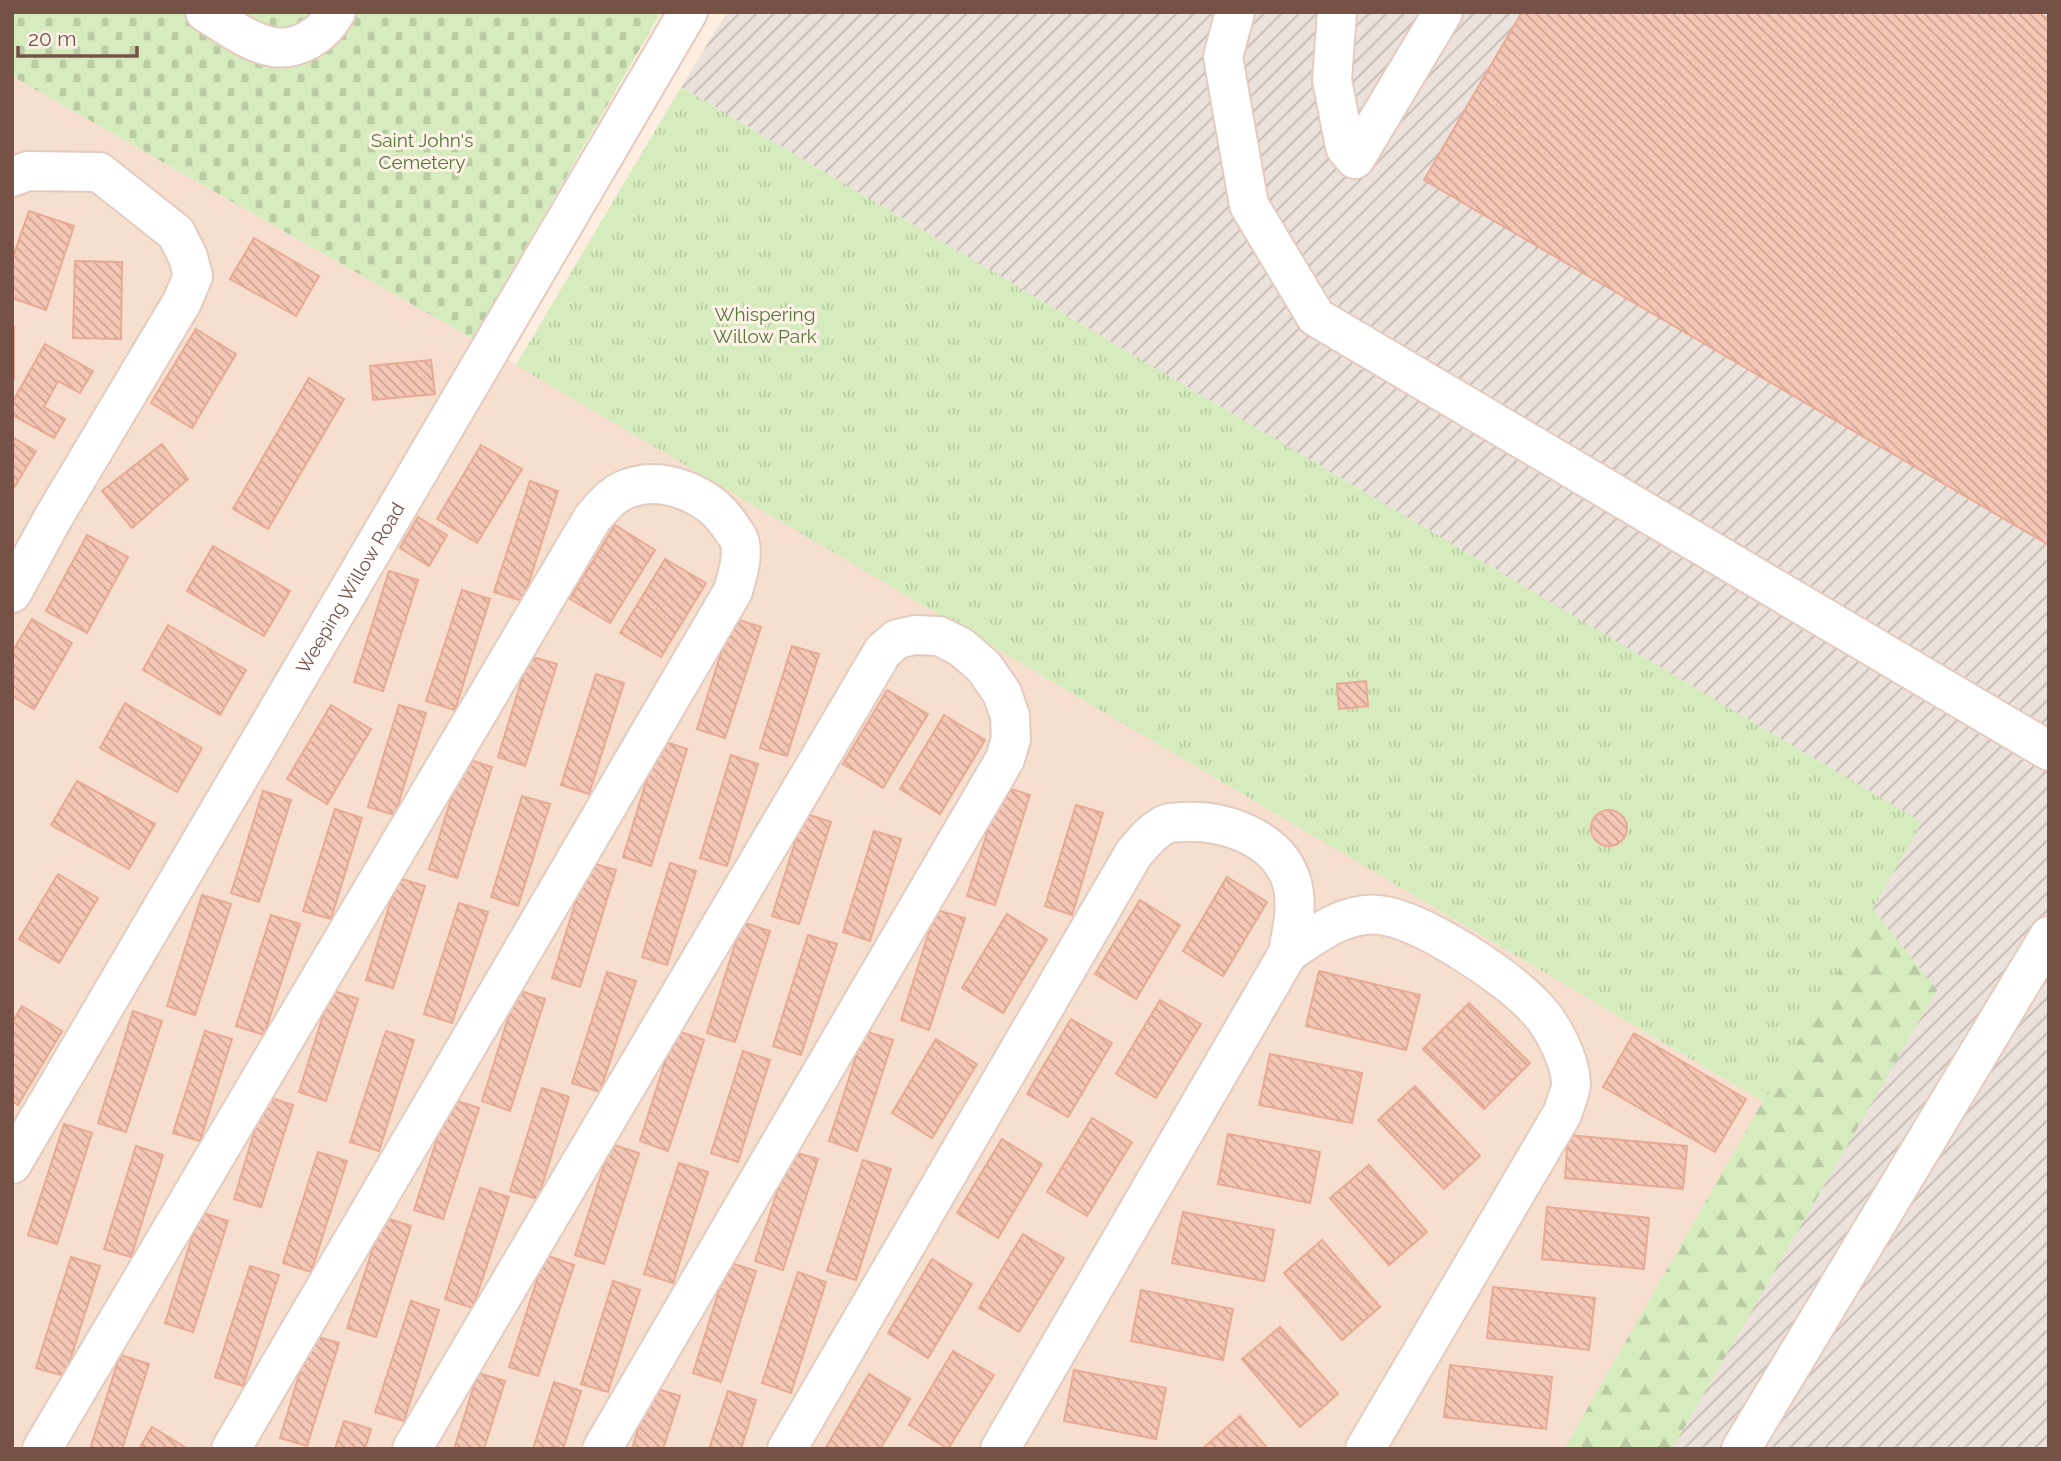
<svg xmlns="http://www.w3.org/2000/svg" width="2061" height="1461" font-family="Raleway,sans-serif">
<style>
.residential{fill:#f6dfce}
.industrial{fill:url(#industrial-furrows)}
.forest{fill:url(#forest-firs)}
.cemetery{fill:url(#cemetery-stones)}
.park{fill:url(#park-tufts)}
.building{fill:url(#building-back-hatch);stroke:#e8aa95;stroke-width:2}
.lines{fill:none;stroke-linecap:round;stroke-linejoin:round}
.minor-casing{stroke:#e4cbbf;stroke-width:42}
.minor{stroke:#fff;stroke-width:38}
.labels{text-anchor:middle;stroke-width:6;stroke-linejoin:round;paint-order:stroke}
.park-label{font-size:19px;fill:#54773b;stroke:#fff3e8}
.street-label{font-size:19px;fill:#765146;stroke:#fff3e8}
</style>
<defs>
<pattern id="industrial-furrows" width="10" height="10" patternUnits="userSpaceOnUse" patternTransform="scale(1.75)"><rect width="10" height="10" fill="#ece2dc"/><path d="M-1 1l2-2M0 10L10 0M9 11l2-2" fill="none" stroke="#c4bab4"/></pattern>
<pattern id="forest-firs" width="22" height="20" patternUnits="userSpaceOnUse" patternTransform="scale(1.75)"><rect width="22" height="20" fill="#d6ecbe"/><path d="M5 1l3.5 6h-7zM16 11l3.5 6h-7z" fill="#bbcca5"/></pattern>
<pattern id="cemetery-stones" width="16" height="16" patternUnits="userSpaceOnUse" patternTransform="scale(1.75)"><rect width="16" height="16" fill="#d6ecbe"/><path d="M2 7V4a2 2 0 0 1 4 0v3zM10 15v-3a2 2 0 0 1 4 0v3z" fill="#bbcca5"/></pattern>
<pattern id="park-tufts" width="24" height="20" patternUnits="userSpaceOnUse" patternTransform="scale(1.75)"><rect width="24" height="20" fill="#d6ecbe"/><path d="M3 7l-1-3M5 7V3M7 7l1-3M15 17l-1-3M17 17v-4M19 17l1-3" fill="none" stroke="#bbcca5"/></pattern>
<pattern id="building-back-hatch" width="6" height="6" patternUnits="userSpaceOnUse" patternTransform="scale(1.75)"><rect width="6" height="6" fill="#f5c7b6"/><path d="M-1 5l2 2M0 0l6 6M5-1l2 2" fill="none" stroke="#cba496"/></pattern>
</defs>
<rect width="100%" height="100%" fill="#feeee0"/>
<polygon class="residential" points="12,76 473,339 1764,1102 1564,1449 12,1449"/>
<polygon class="industrial" points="727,12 2049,12 2049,1449 1564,1449 1764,1102 1921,822 681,87"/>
<polygon class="forest" points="1873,909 1937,990 1672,1449 1564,1449"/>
<polygon class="cemetery" points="12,12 661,12 473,339 12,76"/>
<polygon class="park" points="681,87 1922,822 1764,1102 516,365"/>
<g class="building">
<polygon points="1522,12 2037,12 2049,19 2049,545 1424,180"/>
<polygon points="29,211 74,226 46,310 12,298 12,260"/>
<polygon points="254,238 319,276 296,316 230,279"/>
<polygon points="75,261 122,262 121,339 73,338"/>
<rect x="12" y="327" width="2" height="52"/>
<polygon points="196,329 236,354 192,428 151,403"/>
<polygon points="45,344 93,371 80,393 58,381 44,407 65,419 54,438 12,415 12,403"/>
<polygon points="431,360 435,394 373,400 370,366"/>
<polygon points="309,378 344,399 268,529 233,509"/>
<polygon points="12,437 36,451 12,491"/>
<polygon points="162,444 188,479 132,528 102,491"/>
<polygon points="481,445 522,469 477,543 437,519"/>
<polygon points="530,481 558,491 523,601 494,592"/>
<polygon points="418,517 447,535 429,566 400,548"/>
<polygon points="615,525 655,550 610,623 570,599"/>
<polygon points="87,535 128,557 87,633 46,611"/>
<polygon points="213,546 290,591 264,636 187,591"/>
<polygon points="665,559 706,583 661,657 620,633"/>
<polygon points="389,571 418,580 383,691 354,682"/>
<polygon points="462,590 490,599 455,710 426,701"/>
<polygon points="732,618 761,627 725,738 697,729"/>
<polygon points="32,619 72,643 34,709 12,696 12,652"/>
<polygon points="168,625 246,670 220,715 143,670"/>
<polygon points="792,646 819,654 787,756 760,748"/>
<polygon points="529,656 557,664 525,766 498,757"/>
<polygon points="596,674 624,683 589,794 561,785"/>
<polygon points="1366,681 1368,706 1339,709 1337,684"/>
<polygon points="887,690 928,714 883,788 843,764"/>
<polygon points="125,703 202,748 177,792 100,748"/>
<polygon points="331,705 371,729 327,804 287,779"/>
<polygon points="399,705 426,713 395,815 368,807"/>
<polygon points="944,715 985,740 940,814 900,789"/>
<polygon points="659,740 687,749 651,866 623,857"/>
<polygon points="731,755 758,764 727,866 700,858"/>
<polygon points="464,758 492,767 457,878 429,869"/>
<polygon points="77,781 155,824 129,869 51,825"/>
<polygon points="1002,786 1030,795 995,905 967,896"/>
<polygon points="263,791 291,800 259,902 231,893"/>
<polygon points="522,796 550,804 518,906 491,897"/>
<polygon points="1076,805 1103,813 1072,915 1045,906"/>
<polygon points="335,809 362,818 331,919 303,911"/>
<circle cx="1609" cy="828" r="18"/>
<polygon points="804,813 831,822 799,924 772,916"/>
<polygon points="874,831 901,839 870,941 843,932"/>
<polygon points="588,862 616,870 580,987 552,978"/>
<polygon points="670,863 696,871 667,965 642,957"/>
<polygon points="58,874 98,898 59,963 19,939"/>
<polygon points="1227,877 1267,902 1223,976 1183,951"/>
<polygon points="398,878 425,886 393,988 366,980"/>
<polygon points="202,895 231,904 195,1015 167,1006"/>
<polygon points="1140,900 1180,925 1136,999 1095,974"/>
<polygon points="459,903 488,912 452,1023 424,1014"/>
<polygon points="936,910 965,918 929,1030 901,1020"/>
<polygon points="1007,914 1047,939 1003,1013 962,988"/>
<polygon points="271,915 300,924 264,1035 236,1026"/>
<polygon points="742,922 770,931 735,1042 707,1033"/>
<polygon points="808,935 837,944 801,1055 773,1046"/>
<polygon points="1319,971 1420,995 1406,1050 1306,1026"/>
<polygon points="607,972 636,981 600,1092 572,1083"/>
<polygon points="331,990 358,999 326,1101 299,1092"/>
<polygon points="517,990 545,999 510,1111 482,1101"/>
<polygon points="1160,1000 1201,1024 1156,1098 1116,1074"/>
<polygon points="1469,1003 1530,1063 1484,1109 1423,1049"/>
<polygon points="22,1006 62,1031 18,1105 12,1101 12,1023"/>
<polygon points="133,1011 162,1021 126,1132 98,1123"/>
<polygon points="1071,1019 1112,1043 1068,1117 1027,1094"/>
<polygon points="675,1030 704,1040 668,1151 640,1141"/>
<polygon points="205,1031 232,1039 200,1141 173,1133"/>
<polygon points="386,1031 414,1040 379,1151 350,1142"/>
<polygon points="864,1031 893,1040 857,1151 829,1141"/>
<polygon points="1634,1033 1746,1099 1715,1152 1603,1087"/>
<polygon points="936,1039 977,1064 932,1138 892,1113"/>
<polygon points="743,1051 770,1060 738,1162 711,1153"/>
<polygon points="1270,1054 1362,1073 1352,1123 1259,1105"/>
<polygon points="1415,1086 1480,1156 1444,1189 1378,1120"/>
<polygon points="542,1088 569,1097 538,1199 510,1191"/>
<polygon points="265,1096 293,1105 261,1207 234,1199"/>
<polygon points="450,1099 479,1108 443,1219 414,1210"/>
<polygon points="1092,1118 1132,1142 1087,1216 1047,1192"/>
<polygon points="64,1124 92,1133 57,1244 28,1235"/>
<polygon points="1228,1134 1320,1152 1310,1203 1218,1184"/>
<polygon points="1568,1135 1687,1146 1683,1189 1565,1178"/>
<polygon points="1002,1139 1042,1164 998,1238 957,1213"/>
<polygon points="611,1144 639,1153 604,1264 575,1255"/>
<polygon points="136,1146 163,1155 131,1257 104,1249"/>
<polygon points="790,1151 818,1159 783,1270 755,1261"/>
<polygon points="318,1152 347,1161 311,1272 283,1263"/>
<polygon points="863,1160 891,1169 856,1280 827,1271"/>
<polygon points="679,1163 708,1172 673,1283 644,1274"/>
<polygon points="1369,1165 1427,1232 1389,1265 1330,1198"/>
<polygon points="480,1188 509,1197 473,1308 445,1299"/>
<polygon points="1547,1207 1649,1218 1644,1269 1542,1259"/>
<polygon points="200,1212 228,1221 193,1332 165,1323"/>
<polygon points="1183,1212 1274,1230 1264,1281 1172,1263"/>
<polygon points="383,1217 411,1226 376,1337 347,1328"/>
<polygon points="1023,1234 1064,1258 1019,1332 979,1308"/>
<polygon points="1322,1240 1380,1307 1342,1340 1284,1273"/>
<polygon points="545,1255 574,1265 538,1376 509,1367"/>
<polygon points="71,1257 100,1266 65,1376 36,1368"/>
<polygon points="932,1259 972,1284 928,1358 888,1333"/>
<polygon points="728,1262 756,1271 721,1382 693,1373"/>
<polygon points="250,1266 279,1275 243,1386 215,1377"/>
<polygon points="798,1272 826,1282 791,1393 762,1383"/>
<polygon points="613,1281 640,1290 608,1392 581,1384"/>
<polygon points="1493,1287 1595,1298 1589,1350 1487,1338"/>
<polygon points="1141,1290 1233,1309 1223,1360 1131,1341"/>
<polygon points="411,1301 439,1310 404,1421 375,1412"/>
<polygon points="1280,1327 1338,1394 1300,1427 1242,1359"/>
<polygon points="311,1335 339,1343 307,1446 280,1438"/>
<polygon points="953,1351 994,1375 948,1449 909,1425"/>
<polygon points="120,1355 149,1364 122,1449 90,1449"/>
<polygon points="1450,1365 1552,1377 1546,1429 1444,1417"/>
<polygon points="1074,1370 1166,1388 1156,1439 1064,1421"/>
<polygon points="478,1373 505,1381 484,1449 454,1449"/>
<polygon points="869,1374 910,1399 880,1449 825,1449"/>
<polygon points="554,1382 581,1391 563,1449 533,1449"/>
<polygon points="651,1387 680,1396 663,1449 632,1449"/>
<polygon points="728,1391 756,1400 741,1449 709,1449"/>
<polygon points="1240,1416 1268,1449 1202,1449"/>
<polygon points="344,1421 371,1429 365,1449 335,1449"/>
<polygon points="152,1427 188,1449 139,1449"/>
</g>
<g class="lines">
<defs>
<g id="minor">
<path d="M 205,12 C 225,24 249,43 273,47 C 299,51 324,34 336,12"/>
<polyline points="1235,12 1223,57 1249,205 1316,317 2049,751"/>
<polyline points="1337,12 1332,80 1345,147 1355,159 1443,12"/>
<polyline points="12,177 28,171 99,172 176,233 188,257 193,276 182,302 53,518 12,593"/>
<path id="s1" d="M 12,1164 L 688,12"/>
<path d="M 42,1449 L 592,519 C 603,506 612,494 629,488 C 666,475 712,496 732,529 C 735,533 739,538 740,543 C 743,559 737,576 733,591 L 231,1449"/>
<polyline points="412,1449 883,651 897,639 915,635 939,636 961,647 984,667 1002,693 1010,716 1011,739 1005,759 602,1449"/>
<path d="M 787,1449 L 1134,853 C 1143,843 1153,830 1166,824 C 1170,822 1177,823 1182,822 C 1224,819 1279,838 1292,883 C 1298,906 1292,930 1288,953 C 1315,935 1346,911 1380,915 C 1422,920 1506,976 1535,1007 C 1552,1024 1570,1059 1571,1083 C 1571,1092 1565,1105 1562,1114 L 1365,1449"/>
<polyline points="1000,1449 1288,953"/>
<polyline points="1741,1449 2049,936"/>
</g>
</defs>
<use href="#minor" class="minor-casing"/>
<use href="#minor" class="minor"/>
</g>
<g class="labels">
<g class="park-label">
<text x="422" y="147">Saint John's<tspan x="422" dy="22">Cemetery</tspan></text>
<text x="765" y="321">Whispering<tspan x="765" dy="22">Willow Park</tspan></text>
</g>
<g class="street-label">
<text dy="7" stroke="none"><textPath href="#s1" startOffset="668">Weeping Willow Road</textPath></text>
</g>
</g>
<rect width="2061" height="1461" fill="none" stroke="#765146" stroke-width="28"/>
<path d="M18 46v10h119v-10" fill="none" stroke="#765146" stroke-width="3.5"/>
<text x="28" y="46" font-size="21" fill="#765146" stroke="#fff3e8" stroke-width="5" paint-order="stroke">20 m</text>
</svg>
